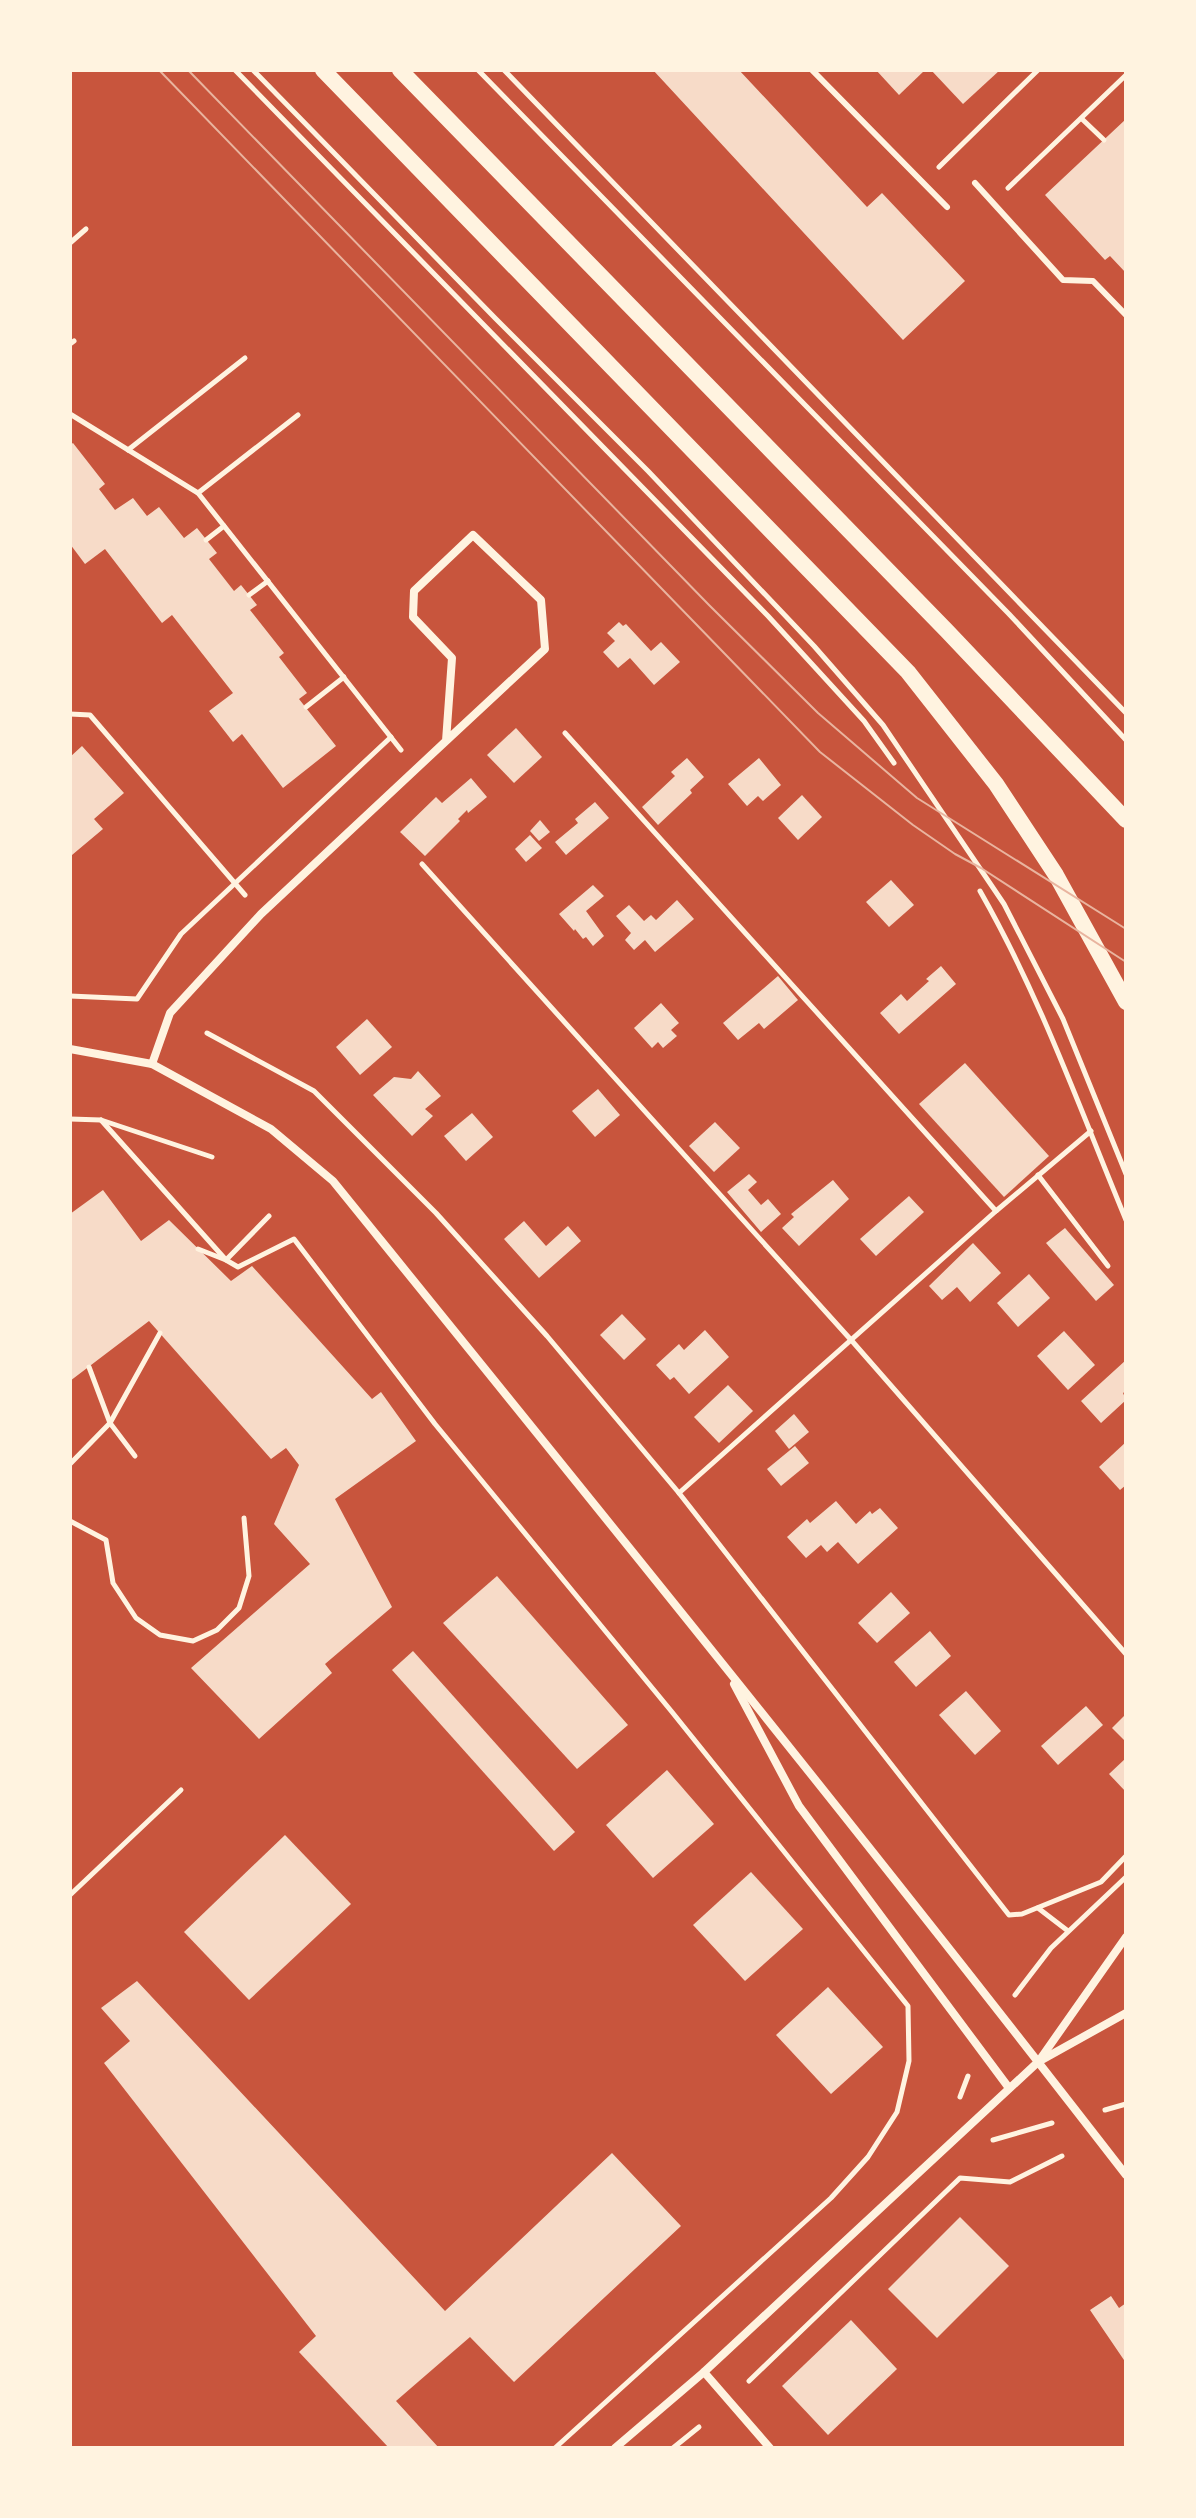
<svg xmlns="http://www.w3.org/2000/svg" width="1196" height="2518" font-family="'Noto Serif',serif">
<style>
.building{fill:#f7dbc8}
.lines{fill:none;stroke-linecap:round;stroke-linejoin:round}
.path{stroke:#fff3e0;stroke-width:5}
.service{stroke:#fff3e0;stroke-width:6}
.minor{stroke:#fff3e0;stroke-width:8}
.secondary{stroke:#fff3e0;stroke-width:16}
.tram{stroke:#e9b49f;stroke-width:2}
</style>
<rect width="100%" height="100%" fill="#c8553d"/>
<g class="building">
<polygon points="653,70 739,70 867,207 882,193 965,281 903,340"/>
<polygon points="876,70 925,70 899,95"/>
<polygon points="931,70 1000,70 963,104"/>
<polygon points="1126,119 1126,273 1110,256 1105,260 1045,195"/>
<polygon points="73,443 105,484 99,489 115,510 133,498 147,516 159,507 184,538 197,528 217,553 209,559 234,591 241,585 257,605 250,610 284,653 279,657 307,693 299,699 336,746 283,788 242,734 233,742 209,711 233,693 172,615 162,623 105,549 85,564 70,544 70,445"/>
<polygon points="619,622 623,626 626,624 651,651 661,642 680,662 654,685 630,658 618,668 603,652 615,641 607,633"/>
<polygon points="516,728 542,757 514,783 487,755"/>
<polygon points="82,746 124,793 94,819 103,829 72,855 70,853 70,757"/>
<polygon points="687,758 704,777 690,790 692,793 658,825 642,807 675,776 671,772"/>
<polygon points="759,758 781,785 763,801 758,796 747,806 728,784"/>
<polygon points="471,778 487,797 468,813 467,810 458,819 460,821 425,856 400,832 436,797 442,803"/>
<polygon points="802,795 822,817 798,840 778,818"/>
<polygon points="595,802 609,818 566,855 555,842 578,823 575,819"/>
<polygon points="540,820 550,832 539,841 530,831"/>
<polygon points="530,835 542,848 526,862 515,849"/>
<polygon points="891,880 914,905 889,927 866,902"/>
<polygon points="593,885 604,896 586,911 604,936 593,946 586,937 583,939 575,929 574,931 559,914"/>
<polygon points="677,900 694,919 655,952 645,940 634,950 625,940 631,933 616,916 629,905 644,921 651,915 656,920"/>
<polygon points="941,966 956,984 899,1034 880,1013 901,994 907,1001 929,981 926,979"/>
<polygon points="778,976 798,1000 764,1029 759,1023 738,1040 723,1023"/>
<polygon points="661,1003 679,1023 671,1030 677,1036 663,1048 658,1042 652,1048 634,1028"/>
<polygon points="367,1019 392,1047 360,1075 336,1047"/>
<polygon points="965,1063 1049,1156 1004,1197 919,1104"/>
<polygon points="418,1071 441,1096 425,1109 433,1116 412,1136 373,1095 394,1077 411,1079"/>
<polygon points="598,1089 620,1115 595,1137 572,1111"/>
<polygon points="472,1113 493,1137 466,1161 444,1136"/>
<polygon points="715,1122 740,1148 714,1172 689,1146"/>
<polygon points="749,1174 757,1182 748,1190 761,1205 768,1199 781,1214 761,1232 727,1192"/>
<polygon points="833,1180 849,1199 799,1246 782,1228 794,1217 791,1214"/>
<polygon points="103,1190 141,1241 169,1220 231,1281 252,1266 372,1399 381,1392 416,1441 335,1499 392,1607 325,1664 332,1673 259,1739 191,1668 310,1564 274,1524 299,1465 286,1448 271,1459 149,1321 70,1381 70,1214"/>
<polygon points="909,1196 924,1212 876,1256 860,1239"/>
<polygon points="524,1221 546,1246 568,1226 581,1241 539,1278 504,1239"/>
<polygon points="1065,1228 1114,1285 1096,1301 1046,1243"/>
<polygon points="973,1243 1001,1273 970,1302 957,1287 942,1300 929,1286"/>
<polygon points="1029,1274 1050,1298 1018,1327 997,1303"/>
<polygon points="622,1314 646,1339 624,1360 600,1335"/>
<polygon points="705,1330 729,1357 689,1394 674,1377 670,1380 656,1365 679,1344 684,1350"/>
<polygon points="1064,1331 1095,1365 1068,1390 1037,1356"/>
<polygon points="1126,1360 1126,1391 1123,1393 1126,1400 1101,1423 1081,1401"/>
<polygon points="728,1385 753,1411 719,1443 694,1417"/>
<polygon points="794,1414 809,1432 789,1449 775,1431"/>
<polygon points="1126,1442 1126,1485 1120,1490 1099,1467"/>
<polygon points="795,1446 809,1463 781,1486 767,1469"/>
<polygon points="836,1501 856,1524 870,1511 872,1514 880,1508 898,1528 858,1564 838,1542 827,1552 821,1545 806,1558 787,1537 807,1519 810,1523"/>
<polygon points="497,1576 628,1725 577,1769 443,1623"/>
<polygon points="891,1592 910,1613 877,1643 858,1623"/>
<polygon points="930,1631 951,1656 916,1687 894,1662"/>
<polygon points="413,1651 575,1832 554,1851 392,1670"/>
<polygon points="966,1691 1001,1731 975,1755 939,1715"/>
<polygon points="1086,1706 1103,1725 1058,1765 1041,1746"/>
<polygon points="1126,1714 1126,1742 1112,1728"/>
<polygon points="1126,1758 1126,1792 1109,1774"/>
<polygon points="667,1770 714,1824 653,1878 606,1825"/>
<polygon points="285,1835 351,1904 249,2000 184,1932"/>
<polygon points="751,1872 803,1929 745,1981 693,1925"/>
<polygon points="137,1981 445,2311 612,2153 681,2226 514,2382 470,2337 396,2401 439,2448 389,2448 299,2352 316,2336 104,2063 130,2041 101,2008"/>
<polygon points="828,1987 883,2047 831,2094 776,2035"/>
<polygon points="960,2217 1009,2266 937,2338 888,2289"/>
<polygon points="1111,2296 1119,2308 1126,2303 1126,2363 1090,2310"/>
<polygon points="851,2320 897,2369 828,2435 782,2386"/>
</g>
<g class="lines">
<g class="path">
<polyline points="235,70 768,616 864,721 894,763"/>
<polyline points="253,70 496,319 648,471 814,646 883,725 1004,904 1063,1019 1126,1174"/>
<polyline points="478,70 1009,614 1126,740"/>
<polyline points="504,70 1126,713"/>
<polyline points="1082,119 1104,140"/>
<polyline points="939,167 1038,70"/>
<polyline points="1008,188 1126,75"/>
<polyline points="70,243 86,229"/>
<polyline points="70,344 74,341"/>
<polyline points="70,414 198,493 401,750"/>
<polyline points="128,450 245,358"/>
<polyline points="198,493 298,415"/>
<polyline points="206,540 224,526"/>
<polyline points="249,595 268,581"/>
<polyline points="306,707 344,677"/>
<polyline points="70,714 90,715 245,895"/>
<polyline points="565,733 996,1211"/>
<polyline points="422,864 852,1341 1126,1654"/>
<path d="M 980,891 C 1040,996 1080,1109 1126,1220"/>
<polyline points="70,996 137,999 181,934 391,737"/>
<polyline points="207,1033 314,1091 436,1213 547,1336 679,1493 1009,1915 1022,1914 1101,1882 1126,1856"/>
<polyline points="70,1119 101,1120 212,1157"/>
<polyline points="101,1120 226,1260 238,1267 294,1239 435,1424 672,1712 908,2006 909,2061 897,2112 868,2157 831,2198 555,2448"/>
<polyline points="1038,1175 1108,1266"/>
<polyline points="198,1249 226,1260 269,1216"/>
<polyline points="89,1367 110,1423 135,1456"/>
<polyline points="70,1464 110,1423 160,1333"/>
<polyline points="679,1493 996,1211 1091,1131"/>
<polyline points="70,1521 106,1540 113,1583 136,1618 160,1635 193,1641 217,1630 239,1608 249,1576 244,1518"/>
<polyline points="70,1895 181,1790"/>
<polyline points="1038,1908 1068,1931"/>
<polyline points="1015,1995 1051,1948 1126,1877"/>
<polyline points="960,2097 968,2076"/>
<polyline points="1105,2110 1126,2104"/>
<polyline points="993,2140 1052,2123"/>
<polyline points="749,2381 960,2178 1010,2182 1062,2156"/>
<polyline points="673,2448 699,2427"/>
</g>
<g class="service">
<polyline points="812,70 947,207"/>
<polyline points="975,183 1063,280 1093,281 1126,315"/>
</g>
<g class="minor">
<path d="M 70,1049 L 152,1064 L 271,1129 L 333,1181 C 600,1511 867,1840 1126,2175"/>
<polyline points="152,1064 170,1013 261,914 446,741 452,658 413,617 414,591 473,535 541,600 545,649 446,741"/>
<polyline points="734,1684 799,1806 1009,2088"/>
<polyline points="1041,2058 1126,1937"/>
<polyline points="704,2372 770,2448"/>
<polyline points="615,2448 704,2372 1038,2062 1126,2013"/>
</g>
<g class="secondary">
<polyline points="323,70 908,672 996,784 1056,875 1126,1002"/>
<polyline points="400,70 947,631 1126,820"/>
</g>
<g class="tram">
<polyline points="159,70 820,752 913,825 955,854 981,868 1126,962"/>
<polyline points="188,70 709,605 818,713 917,798 1126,929"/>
</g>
</g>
<rect width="1196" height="2518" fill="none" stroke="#fff3e0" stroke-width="144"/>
</svg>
